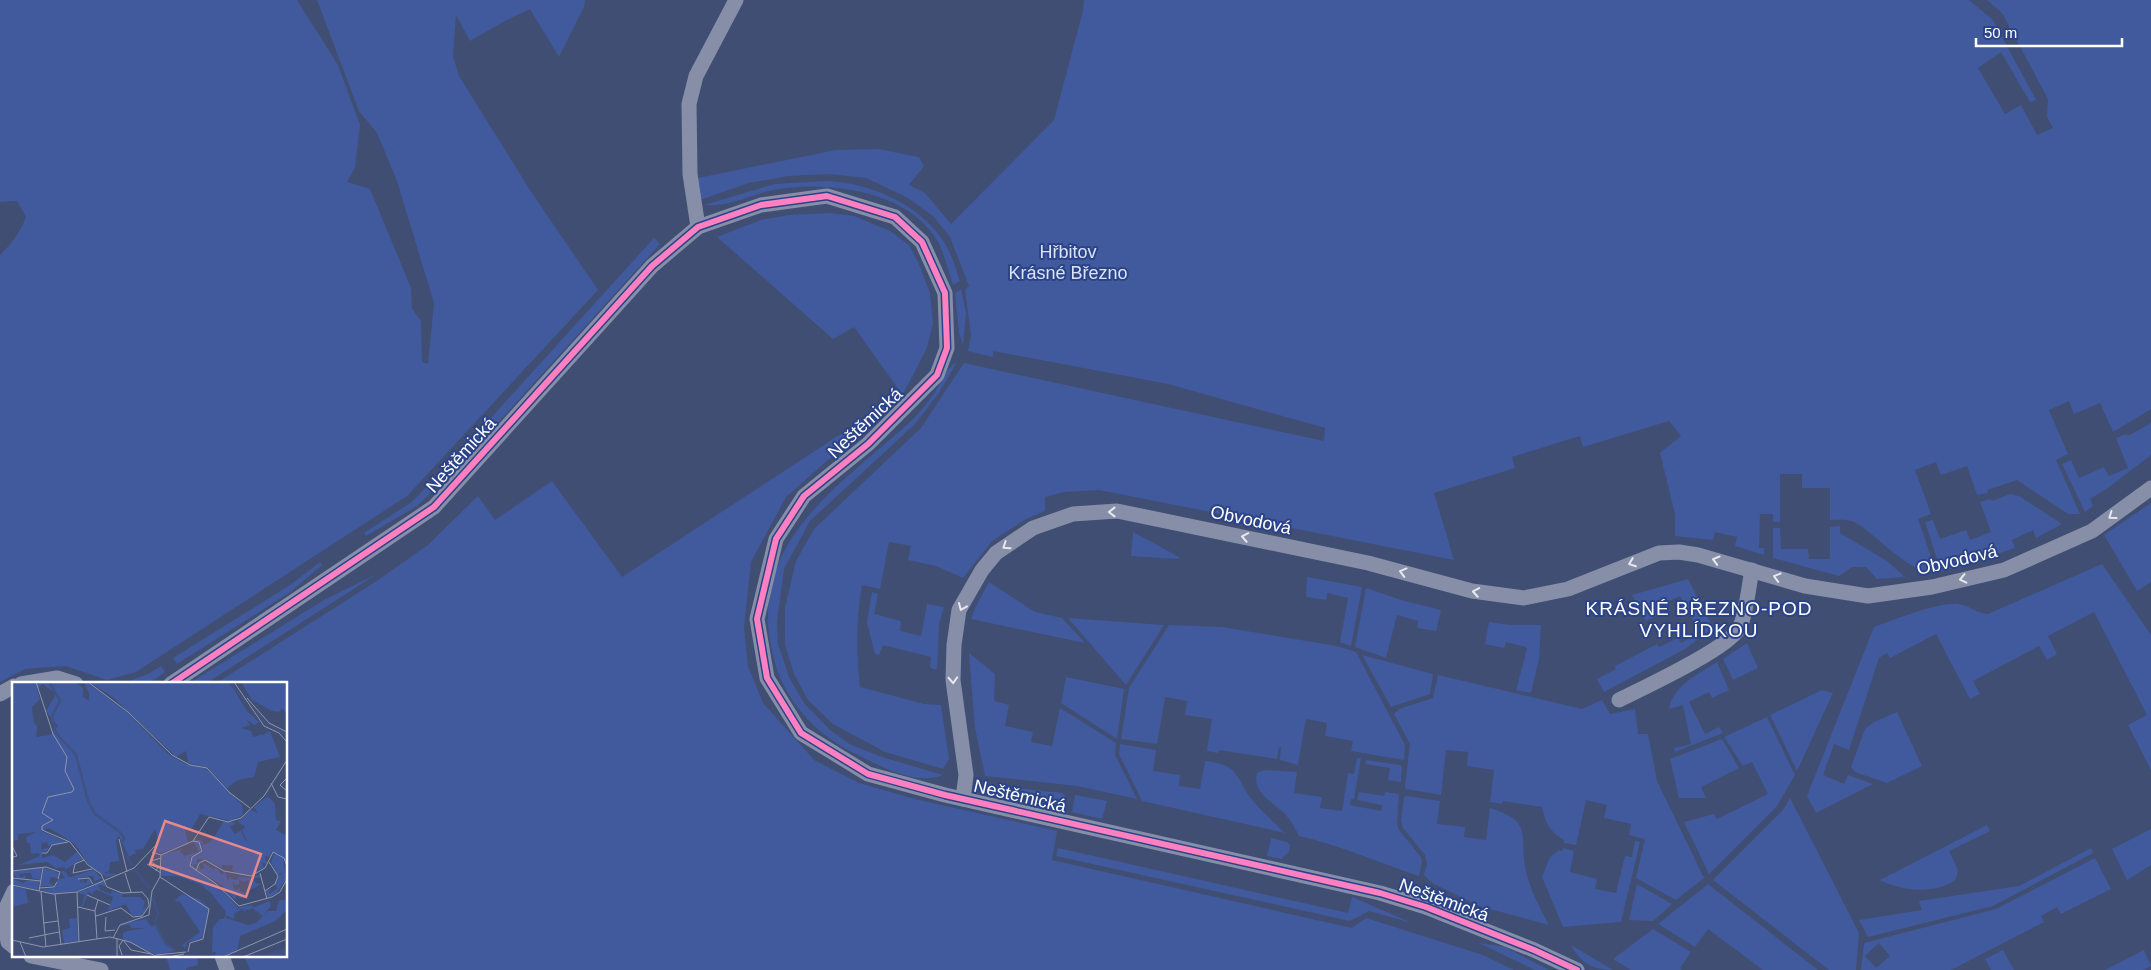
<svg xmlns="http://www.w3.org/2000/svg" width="2151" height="970" font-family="Arial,sans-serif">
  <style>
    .green { fill: #405a9d; fill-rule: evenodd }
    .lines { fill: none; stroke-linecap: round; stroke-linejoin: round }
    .street { stroke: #878fa8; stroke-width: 15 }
    .cycleway-casing { stroke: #2b4388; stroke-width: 9 }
    .cycleway { stroke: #ff80c0; stroke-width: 6 }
    .oneway { stroke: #e7e9ee }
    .labels { text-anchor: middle; stroke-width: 4; stroke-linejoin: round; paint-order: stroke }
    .park-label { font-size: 18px; fill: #dbe3f6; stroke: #2b4388 }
    .street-label { font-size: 18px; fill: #fff; stroke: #2b4388 }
    .neighbourhood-label { font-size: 19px; letter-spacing: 1px; fill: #fff; stroke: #2b4388 }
    .inset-river { fill: none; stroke: #405282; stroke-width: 2.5 }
    .inset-road { fill: none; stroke: #8c95ab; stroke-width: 1 }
    .view { fill: #e88989; fill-opacity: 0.15; stroke: #e88989; stroke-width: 2.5 }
    .inset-edge { fill: none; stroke: #fff; stroke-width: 2.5 }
  </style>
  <rect width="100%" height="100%" fill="#404e73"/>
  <g class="green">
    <path d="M0 0H297L338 65 360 125 355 168 347 182 370 189 411 288 412 309 421 321 422 362 428 364 434 303 417 247 397 181 377 133 359 111 317 0H585L584 7 559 57 530 9 505 21 470 41 456 15 453 56 459 76 530 190 598 290 407 496 136 672 107 680 66 666 25 669 0 682V255C12 243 20 233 26 217L17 201 0 202Z"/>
    <path d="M1084 0H1969L1993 20 2036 100 2030 102 2001 52 1978 68 2005 114 2021 105 2037 135 2053 128 2047 117 2048 99 2002 13 1987 0H2151V409L2113 432 2100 403 2074 414 2069 401 2049 410 2068 454 2056 460 2080 514H2068L2017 480 1987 490 1988 493 1977 495 1967 466 1941 475 1936 462 1915 470 1931 514 1918 519 1936 571C1911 577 1876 533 1854 522 1848 519 1837 520 1830 520V488H1802V474H1780V522H1773V514H1760L1759 548H1764V555L1735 546 1737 537 1715 532 1713 540 1675 536V514L1660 453 1681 436 1669 421 1583 447 1580 436 1512 457 1515 468 1434 493 1454 560 1099 490 1064 492 1045 497V511L1026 519 992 541 963 578 936 566 908 560 911 546 889 542 880 589 862 585C856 620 856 652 860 687L924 704 941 705 949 759 943 769 885 752 833 724 808 700 794 674 785 645V607L796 561 814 529 921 428 964 363 1324 441 1325 428 1168 384 993 351V357L968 351 971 336 965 289 969 286 950 237 933 216 908 198 866 178 830 174 788 176 749 183 700 200 698 178 836 150 878 149 919 157 924 166 909 185 925 193 951 224 1054 120 1083 11Z"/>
    <path d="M826 181C868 182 917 203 942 239 951 251 955 267 960 281L953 285C948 271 945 255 938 242 909 190 826 180 773 190 750 195 727 208 704 205L775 184Z"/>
    <path d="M830 213 854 216 890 231 909 245 919 264 930 293 933 323 927 348 903 394 786 497 751 562 744 628 748 666 763 703 814 760 859 783 915 799 1057 831 1052 860 1352 928 1366 918 1483 955 1514 970H250L244 956H286V684H215L375 582 428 545 478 496 495 520 552 481 622 577 902 394 854 327 833 339 717 237 761 220 789 215Z"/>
    <path d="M654 238 660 244 456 469 450 463Z"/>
    <path d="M961 289 966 313 963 345 959 333 955 293Z"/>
    <path d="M957 362 939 393 915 424 810 521 784 569 777 622 778 644 789 677 804 703 830 730 851 745 882 757 943 775C916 786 882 767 858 755 821 738 788 706 776 666 740 548 833 491 909 423 918 415 928 402 935 392 942 380 945 369 957 362Z"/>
    <path d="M2151 423V455L2109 487 2090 499 2093 506 2085 512 2062 464 2071 460 2079 478 2104 467 2109 476 2128 468 2116 438 2126 434 2128 436Z"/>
    <path d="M442 471 449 475 417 506 366 536 364 533 412 502Z"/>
    <path d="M2010 494 2019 496 2062 524 2036 538 2033 530 2012 540 2015 548 1962 566 1941 571 1925 522 1933 520 1940 539 1966 530 1970 540 1991 532 1980 502 1990 499 1992 501Z"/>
    <path d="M2151 503V582L2137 591 2104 535Z"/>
    <path d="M1840 526V533L1887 561 1905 577 1877 579 1866 567H1852L1839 576 1773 558V528H1780L1781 549H1808L1809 559H1830V527Z"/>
    <path d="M1133 532 1179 557 1178 559 1131 556Z"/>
    <path d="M320 562 322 565 289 593 177 664 173 658 290 585Z"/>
    <path d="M2102 564 2151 635V770L2128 725 2147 715 2094 612 2048 636 2057 654 2047 660 2039 646 1973 681 1980 694 1970 699 1936 634 1890 658 1887 653 1879 658 1849 750 1834 744 1823 775 1844 784 1848 775 1873 784 1816 813 1807 796 1874 627C1894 620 1938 602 1958 604 1969 605 1977 614 1988 614Z"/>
    <path d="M377 574 205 684H188L324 600Z"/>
    <path d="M1307 577 1362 587 1351 646 1340 642 1348 598 1327 593 1326 600 1306 597Z"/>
    <path d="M1688 579 1713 628 1701 636 1680 596 1661 605 1664 612 1646 621 1632 595Z"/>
    <path d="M989 582 1035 612 1062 618 1085 643 971 619 976 606Z"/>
    <path d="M1366 588 1401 600 1441 610 1436 631 1417 628 1418 621 1397 615 1386 658 1355 647Z"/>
    <path d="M872 592 878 594 874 614 901 621 900 631 921 636 927 604 944 607 939 624 937 669H933L930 667 931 657 883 645 879 655 875 654 867 623Z"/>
    <path d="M1068 618 1164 625 1126 685Z"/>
    <path d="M1489 622 1510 625H1541L1539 659 1531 693 1516 690 1527 649 1526 647 1506 642 1504 648 1485 644Z"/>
    <path d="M1169 625 1222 627 1337 646 1356 652 1405 745 1404 760 1351 751 1353 741 1325 736 1327 723 1306 719 1298 765 1280 760 1281 747H1279L1277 759 1219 750 1218 753 1207 751 1212 719 1185 715 1187 701 1165 697 1157 744 1121 739 1129 688Z"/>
    <path d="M1695 635 1697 640 1685 649 1604 692 1597 679 1616 669 1615 666 1657 644 1659 647 1678 638 1681 643Z"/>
    <path d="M1747 643 1758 668 1733 680 1723 659Z"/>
    <path d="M969 653 995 674 994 701 1009 705 1005 726 1033 732 1031 742 1052 746 1060 708 1116 743 1115 755 1137 799 1077 786 985 776 975 728Z"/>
    <path d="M1362 655 1433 674 1430 694 1391 707Z"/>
    <path d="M1717 662 1729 690 1712 698 1709 692 1689 702 1705 734 1719 727 1723 733 1675 752 1674 748 1691 744 1683 705 1669 709C1673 685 1699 674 1717 662Z"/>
    <path d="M161 666 165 672 148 684H120L148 674Z"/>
    <path d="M1438 675 1582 709 1602 700 1610 714 1635 709 1638 734H1648L1657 781 1704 878 1676 900 1636 878 1645 839 1629 835 1631 824 1604 818 1607 805 1586 800 1576 845 1564 843V840C1550 832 1545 823 1542 807L1503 801 1502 804 1490 802 1494 770 1467 766 1468 752 1446 750 1441 795 1406 789 1405 786 1410 744 1394 714 1399 709 1433 698Z"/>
    <path d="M1066 677 1124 689 1117 739 1061 703Z"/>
    <path d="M1822 690 1833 693 1797 771 1770 715Z"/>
    <path d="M1897 712 1922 766 1887 783 1855 772 1851 767 1865 729 1874 722Z"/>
    <path d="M1767 717 1795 775 1777 806 1709 874 1684 822 1714 814 1717 819 1768 794 1752 762 1743 766 1724 737Z"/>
    <path d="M1722 739 1739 768 1701 787 1706 798H1679L1670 759Z"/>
    <path d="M1120 744 1156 750 1153 771 1180 775 1179 786 1200 789 1205 761C1242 765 1234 778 1254 802 1263 813 1274 822 1285 833L1142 801 1119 754Z"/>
    <path d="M1357 758H1361L1354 799H1351L1350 805 1381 811 1382 805 1357 800 1359 792 1384 796 1385 792 1399 794 1397 824 1399 830 1421 857 1422 861 1419 876C1379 863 1340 845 1299 836 1296 830 1293 824 1289 819 1278 804 1251 795 1257 773L1264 770 1297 772 1294 793 1322 797 1320 808 1342 811 1348 773 1354 774Z"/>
    <path d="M1366 760 1400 765 1402 767 1401 782 1388 780 1390 768 1365 764Z"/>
    <path d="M985 785 1062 793 1065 796 1064 810 994 795Z"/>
    <path d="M1075 795 1107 801 1102 819 1072 812Z"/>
    <path d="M1407 796 1440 801 1437 824 1465 827 1464 837 1486 840 1490 808C1534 822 1519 834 1526 871 1530 890 1540 908 1549 925L1479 906 1432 883 1424 875 1427 863 1425 855 1403 828 1401 820 1404 797Z"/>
    <path d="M1790 798 1859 933 1856 970H1829L1713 880 1783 810Z"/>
    <path d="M1987 825 1990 831 1949 851 1958 870 1956 879C1938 895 1899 891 1880 880Z"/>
    <path d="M2151 829V865L2127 880 2112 849Z"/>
    <path d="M1271 838 1287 842 1290 845 1289 852 1281 859 1267 856Z"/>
    <path d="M1635 841 1640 842 1621 922 1563 927 1542 877 1550 857 1559 850 1562 851 1563 848 1574 851 1570 872 1597 879 1595 889 1616 893 1625 856 1632 857Z"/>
    <path d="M1058 848 1348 913 1352 897 1412 923 1369 911 1350 921 1056 856Z"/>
    <path d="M2091 848 2093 853 1993 906 1868 937 1859 920 1922 910 1919 901 2019 886Z"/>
    <path d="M2095 858 2111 889 2061 914 2057 907 2041 916 2044 922 1951 970H1861L1864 943 1996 909ZM1879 943 1890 956 1876 968 1865 956Z"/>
    <path d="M1637 884 1672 904 1653 921 1629 920Z"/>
    <path d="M1708 884 1818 970H1763L1708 929 1695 947 1658 924Z"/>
    <path d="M1653 929 1691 952 1680 968 1682 970H1631L1613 959Z"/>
    <path d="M1479 943 1505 947 1549 970H1535Z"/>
    <path d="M1571 945 1613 970C1593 970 1580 963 1571 945Z"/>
    <path d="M2003 950 2014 970H1991L1985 959Z"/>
    <path d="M2144 950 2151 966 2143 970H2105Z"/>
    <path d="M166 956H197L198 965 186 968V970H170Z"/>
  </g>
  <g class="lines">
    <g class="street">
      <path d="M698 227 690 174 689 104 696 76 736 0"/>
      <path d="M21 684 57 678 76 684"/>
      <path d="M171 684 434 507 652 266 698 227 761 205 827 196 895 217 922 242 945 293 947 348 937 375 868 444 804 496 776 539 757 619 767 678 801 733 868 774 945 795 1380 893 1426 907 1534 950 1577 970"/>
      <path d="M0 694 14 686"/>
      <path d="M1619 700C1643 688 1730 648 1740 627 1746 614 1749 585 1752 570"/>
      <path d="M963 799 966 775 953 680 954 645 959 610 982 570 996 553 1033 528 1073 514 1117 511 1368 563 1472 591 1524 598 1568 589 1659 553 1679 552 1698 555 1805 586 1868 596 1932 587 2004 570 2092 531 2151 488"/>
      <path d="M14 891 3 914 8 942 14 947"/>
      <path d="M31 956 101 970"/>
      <path d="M222 956 227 970"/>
    </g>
    <g class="cycleway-casing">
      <path id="cycleway" d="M171 684 434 507 652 266 698 227 761 205 827 196 895 217 922 242 945 293 947 348 937 375 868 444 804 496 776 539 757 619 767 678 801 733 868 774 945 795 1380 893 1426 907 1534 950 1577 970"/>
    </g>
    <use href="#cycleway" class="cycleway"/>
  </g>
  <defs><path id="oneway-chevron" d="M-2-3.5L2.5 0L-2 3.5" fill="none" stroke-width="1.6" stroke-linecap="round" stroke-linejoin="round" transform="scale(1.25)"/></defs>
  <g class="oneway">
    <use href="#oneway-chevron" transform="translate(1112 512) rotate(-180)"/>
    <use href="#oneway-chevron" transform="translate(2112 516) rotate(144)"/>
    <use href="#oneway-chevron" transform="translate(1245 537) rotate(-169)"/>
    <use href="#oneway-chevron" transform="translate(1006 546) rotate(146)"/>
    <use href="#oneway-chevron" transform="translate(1716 560) rotate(-164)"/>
    <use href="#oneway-chevron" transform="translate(1632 563) rotate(159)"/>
    <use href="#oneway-chevron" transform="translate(1403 572) rotate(-165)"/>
    <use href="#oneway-chevron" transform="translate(1777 577) rotate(-164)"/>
    <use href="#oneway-chevron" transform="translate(1963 579) rotate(167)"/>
    <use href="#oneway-chevron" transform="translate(1476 592) rotate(-170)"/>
    <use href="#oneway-chevron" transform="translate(962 607) rotate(113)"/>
    <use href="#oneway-chevron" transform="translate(953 680) rotate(87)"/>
  </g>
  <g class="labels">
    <g class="park-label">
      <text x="1068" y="258">Hřbitov<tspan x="1068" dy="21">Krásné Březno</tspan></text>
    </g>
    <g class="street-label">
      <text transform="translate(865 423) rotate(-43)" y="6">Neštěmická</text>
      <text transform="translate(461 455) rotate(-48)" y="6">Neštěmická</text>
      <text transform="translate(1251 520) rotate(12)" y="6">Obvodová</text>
      <text transform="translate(1957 560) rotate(-13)" y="6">Obvodová</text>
      <text transform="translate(1020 796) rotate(13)" y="6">Neštěmická</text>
      <text transform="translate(1444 900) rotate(20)" y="6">Neštěmická</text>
    </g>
    <g class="neighbourhood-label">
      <text x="1699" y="615">KRÁSNÉ BŘEZNO-POD<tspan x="1699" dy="22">VYHLÍDKOU</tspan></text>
    </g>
  </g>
  <g transform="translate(12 682)">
    <rect width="275" height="275" fill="#404e73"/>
    <path d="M0 0H64L71 6V15L77 19V11L72 1 75 0 115 30 156 72 174 82 195 87 230 123 231 133 219 139 188 132 179 148H173L176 161 149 171 141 169 146 158 143 147 131 167 123 168 124 171 117 175 107 154 104 159 107 179 98 180 97 189 92 191 106 192 94 195 77 183 63 162 37 146 29 149 55 160 36 164 35 159 32 162 30 159 29 167 37 166 34 170 30 168V176L41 173 53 180 65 170 70 177 53 188V185L44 186 35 180 6 183 28 174 27 171 19 172 18 161H15L14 155 24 150 6 152V158L0 159ZM31 2 44 12 34 29 46 44 38 53 24 55 25 44 22 41 20 25 28 17 25 7ZM77 0H217L235 29 247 40 242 43 234 37 238 43 229 46 239 49 241 55 251 52 253 56 252 52 258 49 268 75 246 80 242 95 226 98 215 106 196 86 176 81 174 69 164 75 102 16ZM229 0H275V32L270 26 267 30 260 29 240 18ZM256 114 263 122 264 138 269 139 264 148 275 154V182L268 172 247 167 259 170 258 175 253 174 255 182 250 181 252 186 248 189 245 185 246 190 239 193H227L220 188 221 183H210V186L193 177H185V183L181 182 184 187 180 185 179 176 191 169 190 162 182 157 190 159 192 163 199 160 212 139 224 141 218 145 223 152 229 148 232 156 236 161 230 148 233 145 226 140 238 128 246 131 242 125ZM182 160 188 161 190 166 188 170 178 175V185L200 199 226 225 221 237 214 233V236L236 243 244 241 256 229H264L267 218H275V228L263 239 228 254 225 270 203 275 204 270H200L201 245 208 237H212L214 230 199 211 188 202 166 194H149L150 173 167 168 172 174 187 170ZM262 171 271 176 274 197 265 211 256 216 254 209 258 207 257 212 266 206 263 203 267 194 272 190 266 193 259 181ZM189 180 203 188V184L210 193 213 190 216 200 217 196 220 194 218 197 225 198 227 195 239 196 248 192 249 195 241 196 244 201 250 202 240 207H236L237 198 231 200 227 197V202L222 203 223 199 221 201 222 208 229 206 227 209 234 211 229 214 235 215 228 216 225 213 223 218 214 208 226 223 209 205H213L186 189 187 183 189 188 193 186ZM30 186 28 198 20 196 19 191 7 192 9 196 13 193 14 197 5 196 1 191 0 195V190L2 189ZM32 186 47 191 46 196 39 195 37 201 43 204H28ZM81 188 90 196 82 200V195L79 194 66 196 70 202V197L73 202 76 197 80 201 68 208 43 212 28 208 42 206 46 197 53 196 48 189H53L56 193 54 194 59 195ZM0 197 12 201 14 199H27L26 208 0 202ZM90 198 94 204 86 203 88 208 99 212 100 209 111 212 109 215H128L133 220 131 227 136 222 130 233 120 234 114 222 96 229 101 215 85 208 81 210 82 213 76 210 71 224 67 225 70 223 73 213 66 211 74 207 76 210 75 206ZM0 204 27 210 14 207 16 221 0 225ZM170 212 187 217 197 226 190 257 175 260 173 266 170 263 188 250 168 220 162 219ZM257 219 259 224 251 234 240 226 237 228 233 227 235 231 230 227 221 233 228 225 241 223 240 226ZM65 236 66 259 52 261 50 248 58 246 57 237ZM134 237 139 244 143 243 153 262 163 269 144 273 111 257V251L115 249 134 246H119L117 242 106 245 113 241Z" fill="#405a9d" fill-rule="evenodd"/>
    <path d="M275 265V275H245L258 271Z" fill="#405282"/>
    <path class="inset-river" d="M37 0 48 18 40 35 44 51 64 73 76 119 83 132 108 150 112 157 109 161M217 0 234 20M244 29 251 39 275 53M111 169 121 184M123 188 137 206M141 216 146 232 143 240M143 241 153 261 163 268M260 275 275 270"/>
    <path class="inset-road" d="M24 0 41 52 55 75 53 89 62 107 60 110 36 115 30 131 41 138 30 144V148L58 160 76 183 89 192 95 205 110 211 130 210 136 217 137 224 130 234 121 235 109 226 84 234M76 0 116 30 160 73 178 83 195 86 218 111 238 126M222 0 252 44 267 51 275 60M235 16 257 41 275 50M275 96 268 103 275 109M259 101 266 115 275 117M107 157 115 190M181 159 197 135 216 140 229 136 252 114 275 78M0 164 5 174 1 175M140 170 149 173 181 159 187 160 190 169 180 175 178 184 203 201 227 224 260 215 268 210 275 197M30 171H35L40 163 56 160M72 178 63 182 61 191 80 187M135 182 149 191M0 189 34 185 48 190 46 197M144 189 146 185 139 179 149 176M184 189 187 181 193 178 212 189 239 194 253 186 261 170 272 176 275 184M113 191 119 210M248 191 255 217M148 195 197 227 191 257 178 261 176 270M0 196 29 199M66 197 77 196 81 202M0 203 41 212 65 210 122 186 144 163M27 206 42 205 45 200M27 209 31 186M253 209 263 202 266 194 257 180M29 210 34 265M65 210 67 260M43 212 49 263M75 213 98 223M66 225 83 229M94 235 93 249 103 248M31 241 46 239M17 256 47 250M101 256 108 243 137 233 140 209 148 195 149 173M85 257 83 228 86 218M0 258 31 265 98 255 118 260 145 275M8 260 14 275M110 273 107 264 111 258 119 268 139 272M144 273 174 270M105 275V257M156 275 172 272M211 275 275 247M231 275 275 257"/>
    <path class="view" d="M153 139 249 172 234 215 138 182Z"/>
    <rect width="275" height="275" class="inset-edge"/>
  </g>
  <path d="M1976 38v8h146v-8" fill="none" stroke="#ffffff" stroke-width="2.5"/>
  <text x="1984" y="38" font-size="15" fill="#ffffff" stroke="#2b4388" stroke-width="4" paint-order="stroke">50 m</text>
</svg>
